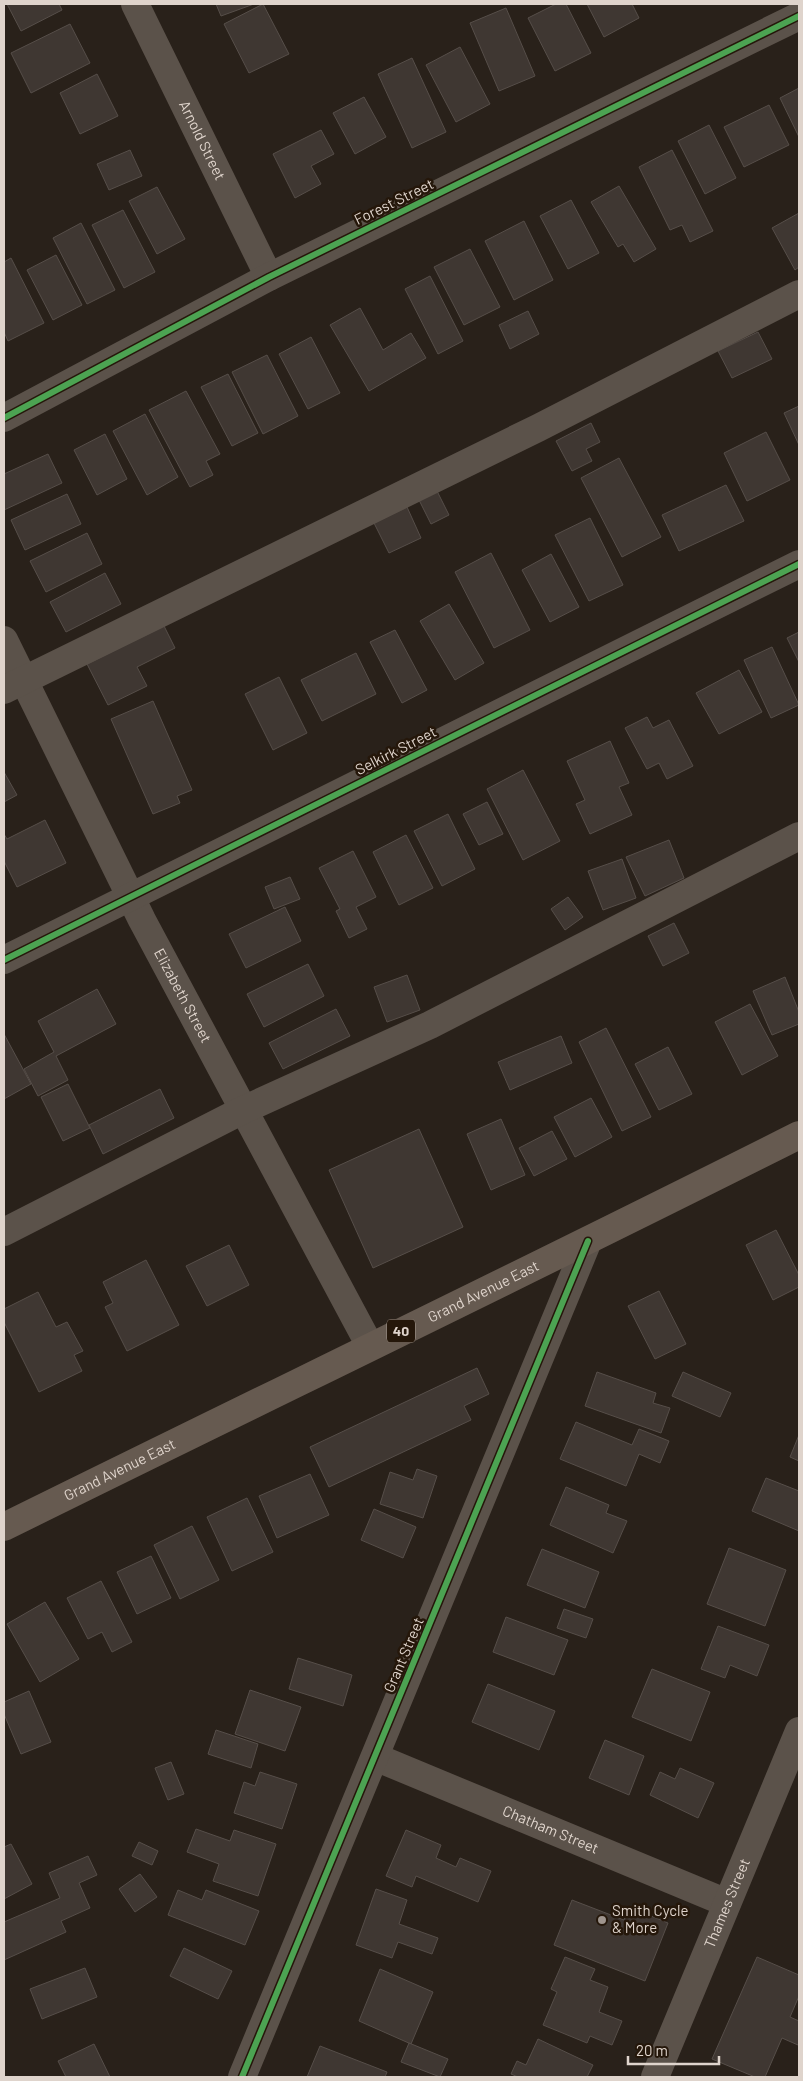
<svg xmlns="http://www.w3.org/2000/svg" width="803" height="2081" font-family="Barlow,sans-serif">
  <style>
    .building { fill: #3f3732; stroke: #564e49 }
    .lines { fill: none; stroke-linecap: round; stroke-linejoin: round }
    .minor { stroke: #5b524a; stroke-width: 28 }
    .major { stroke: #665a50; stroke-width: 28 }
    .cycleway-casing { stroke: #25170a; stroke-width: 9 }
    .cycleway { stroke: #4ca352; stroke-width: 6 }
    .poi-dot { fill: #9f958e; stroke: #25170a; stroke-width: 2 }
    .labels { text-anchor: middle; stroke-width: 5; stroke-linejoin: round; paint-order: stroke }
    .shield { fill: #25170a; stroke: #a79b92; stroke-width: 1 }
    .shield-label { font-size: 14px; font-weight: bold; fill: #dfd4cc }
    .street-label { font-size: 15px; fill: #dfd4cc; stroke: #25170a }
    .poi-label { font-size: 15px; fill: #dfd4cc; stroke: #25170a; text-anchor: start }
  </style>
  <rect width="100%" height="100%" fill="#29211a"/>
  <g class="building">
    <path d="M7 4H59L62 10 21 31Z"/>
    <path d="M216 4H254L221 16Z"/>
    <path d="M263 4 289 54 249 73 224 24Z"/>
    <path d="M556 4H566L591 53 555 71 528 18Z"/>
    <path d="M587 4H632L639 18 604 37Z"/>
    <path d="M506 8 535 76 499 91 470 23Z"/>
    <path d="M70 24 90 63 31 93 11 53Z"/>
    <path d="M460 47 490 104 456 122 426 65Z"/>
    <path d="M412 58 446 132 412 148 378 74Z"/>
    <path d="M97 74 118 116 80 134 60 93Z"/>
    <path d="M799 88V137L780 98Z"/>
    <path d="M364 97 386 137 355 154 333 113Z"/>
    <path d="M769 105 789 145 744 167 724 127Z"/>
    <path d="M709 125 736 178 705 194 678 141Z"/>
    <path d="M321 130 334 154 311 166 321 184 295 198 273 154Z"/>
    <path d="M130 150 142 176 109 190 97 164Z"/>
    <path d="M672 150 713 231 690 242 682 225 670 230 639 167Z"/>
    <path d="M619 186 656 249 634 262 623 244 618 247 591 202Z"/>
    <path d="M157 187 185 239 157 254 129 201Z"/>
    <path d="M571 200 599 253 568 269 540 216Z"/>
    <path d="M123 210 155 272 124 288 92 225Z"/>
    <path d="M799 213V267L795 270 772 228Z"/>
    <path d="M524 221 553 280 514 300 485 241Z"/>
    <path d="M81 223 115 290 87 304 53 238Z"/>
    <path d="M470 249 500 307 464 325 434 267Z"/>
    <path d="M56 255 82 305 53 320 27 270Z"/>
    <path d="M11 258 44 323 8 341 4 332V262Z"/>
    <path d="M430 276 463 341 438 354 405 289Z"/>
    <path d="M360 308 383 350 411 333 426 358 369 391 330 325Z"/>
    <path d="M528 311 539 334 510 349 499 325Z"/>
    <path d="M758 332 772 359 732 378 718 351Z"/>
    <path d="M311 337 340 393 308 409 279 354Z"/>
    <path d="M267 355 298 416 263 434 232 372Z"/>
    <path d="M228 374 258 433 232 446 201 387Z"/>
    <path d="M186 391 220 454 206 461 213 475 190 487 149 410Z"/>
    <path d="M799 406V445L784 413Z"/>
    <path d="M145 414 178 477 147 495 113 431Z"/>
    <path d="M591 423 600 442 586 449 592 461 572 471 556 441Z"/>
    <path d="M766 432 790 480 747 501 724 453Z"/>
    <path d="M105 434 127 479 97 495 74 450Z"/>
    <path d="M48 454 62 483 4 510V474Z"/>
    <path d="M619 458 661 537 622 557 581 478Z"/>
    <path d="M726 485 744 521 679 551 662 515Z"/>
    <path d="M435 487 449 515 431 524 417 496Z"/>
    <path d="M67 494 81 524 25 550 11 520Z"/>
    <path d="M407 507 421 538 389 553 374 523Z"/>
    <path d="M590 518 623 585 589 601 555 535Z"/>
    <path d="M87 533 102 564 46 592 30 561Z"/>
    <path d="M491 553 530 630 494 648 455 572Z"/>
    <path d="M551 554 579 607 550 622 522 570Z"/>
    <path d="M105 573 121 604 66 632 50 602Z"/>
    <path d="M449 604 484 663 455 680 420 621Z"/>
    <path d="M164 626 175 648 137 667 147 686 108 705 87 664Z"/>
    <path d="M395 630 427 690 402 703 370 642Z"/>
    <path d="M799 632V662L787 638Z"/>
    <path d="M772 647 799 705 771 718 744 660Z"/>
    <path d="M356 653 376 694 322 721 301 680Z"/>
    <path d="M739 670 762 712 719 734 696 693Z"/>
    <path d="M279 677 307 733 273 750 245 694Z"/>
    <path d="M153 701 192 790 177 796 180 803 153 814 111 719Z"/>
    <path d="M647 717 653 728 669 720 693 766 667 779 659 763 647 769 625 728Z"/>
    <path d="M610 741 629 783 619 787 632 815 590 834 576 804 585 800 567 761Z"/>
    <path d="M523 770 560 841 523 860 487 789Z"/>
    <path d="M4 772 17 795 4 802Z"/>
    <path d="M487 802 503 834 479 845 463 814Z"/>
    <path d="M448 814 475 869 442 886 414 831Z"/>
    <path d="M45 820 66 863 17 887 4 861V834L7 839Z"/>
    <path d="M406 835 433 888 399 905 373 852Z"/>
    <path d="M669 840 684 878 645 896 626 857Z"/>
    <path d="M353 851 376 897 356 907 367 929 349 938 336 911 340 909 319 868Z"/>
    <path d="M622 859 636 898 603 910 588 871Z"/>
    <path d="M290 877 300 899 274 909 265 887Z"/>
    <path d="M568 897 583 917 565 930 551 909Z"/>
    <path d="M285 907 301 941 246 968 229 934Z"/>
    <path d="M674 923 689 953 663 966 648 936Z"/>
    <path d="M308 964 324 996 264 1027 247 994Z"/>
    <path d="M407 975 420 1010 387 1022 374 987Z"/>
    <path d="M785 977 799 1012V1024L772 1035 753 991Z"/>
    <path d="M97 989 116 1024 56 1056 68 1080 38 1096 24 1069 54 1052 38 1021Z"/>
    <path d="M750 1004 778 1056 742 1075 715 1022Z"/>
    <path d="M336 1009 350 1036 283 1069 269 1043Z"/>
    <path d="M606 1028 651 1117 622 1131 579 1042Z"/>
    <path d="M4 1034 31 1084 4 1099Z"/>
    <path d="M561 1036 572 1063 510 1090 498 1062Z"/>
    <path d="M668 1047 692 1094 659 1110 635 1064Z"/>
    <path d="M68 1084 90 1128 63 1141 41 1097Z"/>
    <path d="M160 1089 174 1118 103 1154 89 1125Z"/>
    <path d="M591 1098 612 1137 575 1157 554 1117Z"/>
    <path d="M501 1119 525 1175 491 1190 467 1134Z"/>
    <path d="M419 1129 463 1227 373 1268 329 1170Z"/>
    <path d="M552 1131 567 1159 534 1176 519 1148Z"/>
    <path d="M776 1230 799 1275V1287L773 1300 746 1245Z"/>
    <path d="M229 1245 249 1285 207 1306 186 1266Z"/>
    <path d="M146 1260 179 1325 127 1351 105 1307 113 1303 103 1282Z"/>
    <path d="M659 1291 686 1344 655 1359 628 1306Z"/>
    <path d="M38 1292 56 1327 67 1322 83 1351 74 1355 82 1371 39 1392 4 1322V1309Z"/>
    <path d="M477 1368 489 1394 464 1406 471 1420 329 1487 310 1447Z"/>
    <path d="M597 1372 656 1393 653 1403 670 1408 661 1433 585 1406Z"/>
    <path d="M683 1372 731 1393 720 1417 672 1396Z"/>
    <path d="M576 1422 632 1445 639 1429 669 1441 660 1463 639 1454 626 1486 560 1459Z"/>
    <path d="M799 1435V1461L790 1457Z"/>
    <path d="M417 1469 437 1476 423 1518 380 1504 390 1472 413 1480Z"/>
    <path d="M310 1474 329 1515 277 1538 259 1496Z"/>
    <path d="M766 1478 799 1491V1531L752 1511Z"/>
    <path d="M566 1487 609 1505 606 1513 627 1521 613 1553 550 1525Z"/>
    <path d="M247 1498 273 1552 232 1571 207 1517Z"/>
    <path d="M374 1509 416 1527 403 1558 361 1540Z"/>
    <path d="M192 1526 219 1580 180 1599 154 1545Z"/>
    <path d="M729 1548 786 1570 765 1626 707 1604Z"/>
    <path d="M542 1549 599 1572 585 1608 527 1585Z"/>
    <path d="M151 1556 171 1598 137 1614 117 1572Z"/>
    <path d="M101 1581 132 1642 112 1652 102 1632 88 1639 67 1598Z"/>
    <path d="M45 1602 79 1659 40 1682 7 1624Z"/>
    <path d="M564 1609 593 1619 586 1638 557 1628Z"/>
    <path d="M506 1617 568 1640 554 1675 493 1652Z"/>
    <path d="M718 1626 769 1645 757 1676 730 1665 725 1678 701 1669Z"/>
    <path d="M298 1658 352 1675 343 1706 289 1689Z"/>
    <path d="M652 1669 710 1692 691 1741 632 1717Z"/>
    <path d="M488 1684 555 1711 539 1750 472 1722Z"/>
    <path d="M250 1690 301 1707 285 1751 235 1734Z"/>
    <path d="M29 1691 51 1742 21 1754 4 1714V1702Z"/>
    <path d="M216 1730 258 1744 251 1768 208 1754Z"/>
    <path d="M605 1740 644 1756 629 1795 589 1778Z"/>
    <path d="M171 1762 184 1794 168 1800 155 1768Z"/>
    <path d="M680 1768 714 1783 698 1818 650 1795 660 1772 675 1779Z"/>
    <path d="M260 1772 297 1784 282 1829 234 1813 244 1782 255 1786Z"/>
    <path d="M196 1829 230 1841 234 1830 276 1844 258 1896 213 1881 219 1864 187 1852Z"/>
    <path d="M406 1830 441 1845 436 1858 456 1867 460 1858 491 1871 478 1902 416 1876 412 1887 386 1876Z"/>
    <path d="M139 1842 158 1851 152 1865 132 1856Z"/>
    <path d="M11 1844 32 1884 4 1899V1847Z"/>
    <path d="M88 1856 97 1875 79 1883 90 1908 61 1921 66 1932 4 1960V1922L60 1898 49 1873Z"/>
    <path d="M140 1874 157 1897 135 1912 119 1889Z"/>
    <path d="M376 1889 407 1900 399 1924 438 1938 432 1954 398 1942 392 1958 356 1945Z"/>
    <path d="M178 1890 202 1900 206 1890 259 1911 245 1945 168 1915Z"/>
    <path d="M572 1900 624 1920 629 1907 668 1923 645 1981 554 1945Z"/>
    <path d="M184 1948 232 1971 218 1999 170 1976Z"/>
    <path d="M565 1957 595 1969 590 1980 608 1987 599 2012 622 2021 612 2045 590 2036 587 2043 543 2025 557 1992 551 1989Z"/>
    <path d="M757 1957 799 1975V1996L790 2017 799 2021V2042L798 2045 782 2038 765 2077H755L712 2059Z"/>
    <path d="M85 1968 97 1997 42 2019 30 1989Z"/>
    <path d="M380 1969 433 1992 411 2044 359 2021Z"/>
    <path d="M538 2039 593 2065 587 2077H518L511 2074 517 2061 526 2065Z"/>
    <path d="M409 2043 448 2059 440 2077 401 2062Z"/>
    <path d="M94 2044 110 2077H66L58 2061Z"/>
    <path d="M320 2046 387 2072 385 2077H307Z"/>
  </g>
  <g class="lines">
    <g class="minor">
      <path id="s1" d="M135 4 269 277"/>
      <path d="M4 418 269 277 799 16"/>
      <path id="s2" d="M4 640 142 920 370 1346"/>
      <path d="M4 690 538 428 799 294"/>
      <path d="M4 960 799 564"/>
      <path d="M4 1232 243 1110 430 1025 799 836"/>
      <path id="s3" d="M375 1757 727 1903"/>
      <path d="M242 2077 588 1241"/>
      <path id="s4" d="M655 2077 799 1731"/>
    </g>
    <path class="major" id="s5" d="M4 1527C269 1396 535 1268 799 1135"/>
    <g class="cycleway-casing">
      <g id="cycleway">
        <path d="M4 418 269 277 799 16"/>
        <path d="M4 960 799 564"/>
        <path d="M242 2077 588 1241"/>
      </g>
    </g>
    <use href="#cycleway" class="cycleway"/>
  </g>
  <circle class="poi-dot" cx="602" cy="1920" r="5"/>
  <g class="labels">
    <rect class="shield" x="387" y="1319.5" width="28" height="23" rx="4"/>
    <g class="shield-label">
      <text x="401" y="1336">40</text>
    </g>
    <g class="street-label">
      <text dy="5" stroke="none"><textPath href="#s1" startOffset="152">Arnold Street</textPath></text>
      <text transform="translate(394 202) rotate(-26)" y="5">Forest Street</text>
      <text transform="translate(396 751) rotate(-27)" y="5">Selkirk Street</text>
      <text dy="5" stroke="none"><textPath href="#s2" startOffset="398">Elizabeth Street</textPath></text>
      <text dy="5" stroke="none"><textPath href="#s5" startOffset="534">Grand Avenue East</textPath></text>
      <text dy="5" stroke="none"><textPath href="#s5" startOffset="129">Grand Avenue East</textPath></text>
      <text transform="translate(404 1655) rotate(-67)" y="5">Grant Street</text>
      <text dy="5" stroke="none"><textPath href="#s3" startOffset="190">Chatham Street</textPath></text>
      <text dy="5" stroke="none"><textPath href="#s4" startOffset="188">Thames Street</textPath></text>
    </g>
    <g class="poi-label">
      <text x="612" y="1916">Smith Cycle<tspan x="612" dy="17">&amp; More</tspan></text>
    </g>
  </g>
  <rect width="803" height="2081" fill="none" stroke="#dfd4cc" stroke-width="10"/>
  <path d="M628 2056v8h91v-8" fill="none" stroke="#dfd4cc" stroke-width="2.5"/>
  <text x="636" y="2056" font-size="15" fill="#dfd4cc" stroke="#25170a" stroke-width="4" paint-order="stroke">20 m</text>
</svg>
